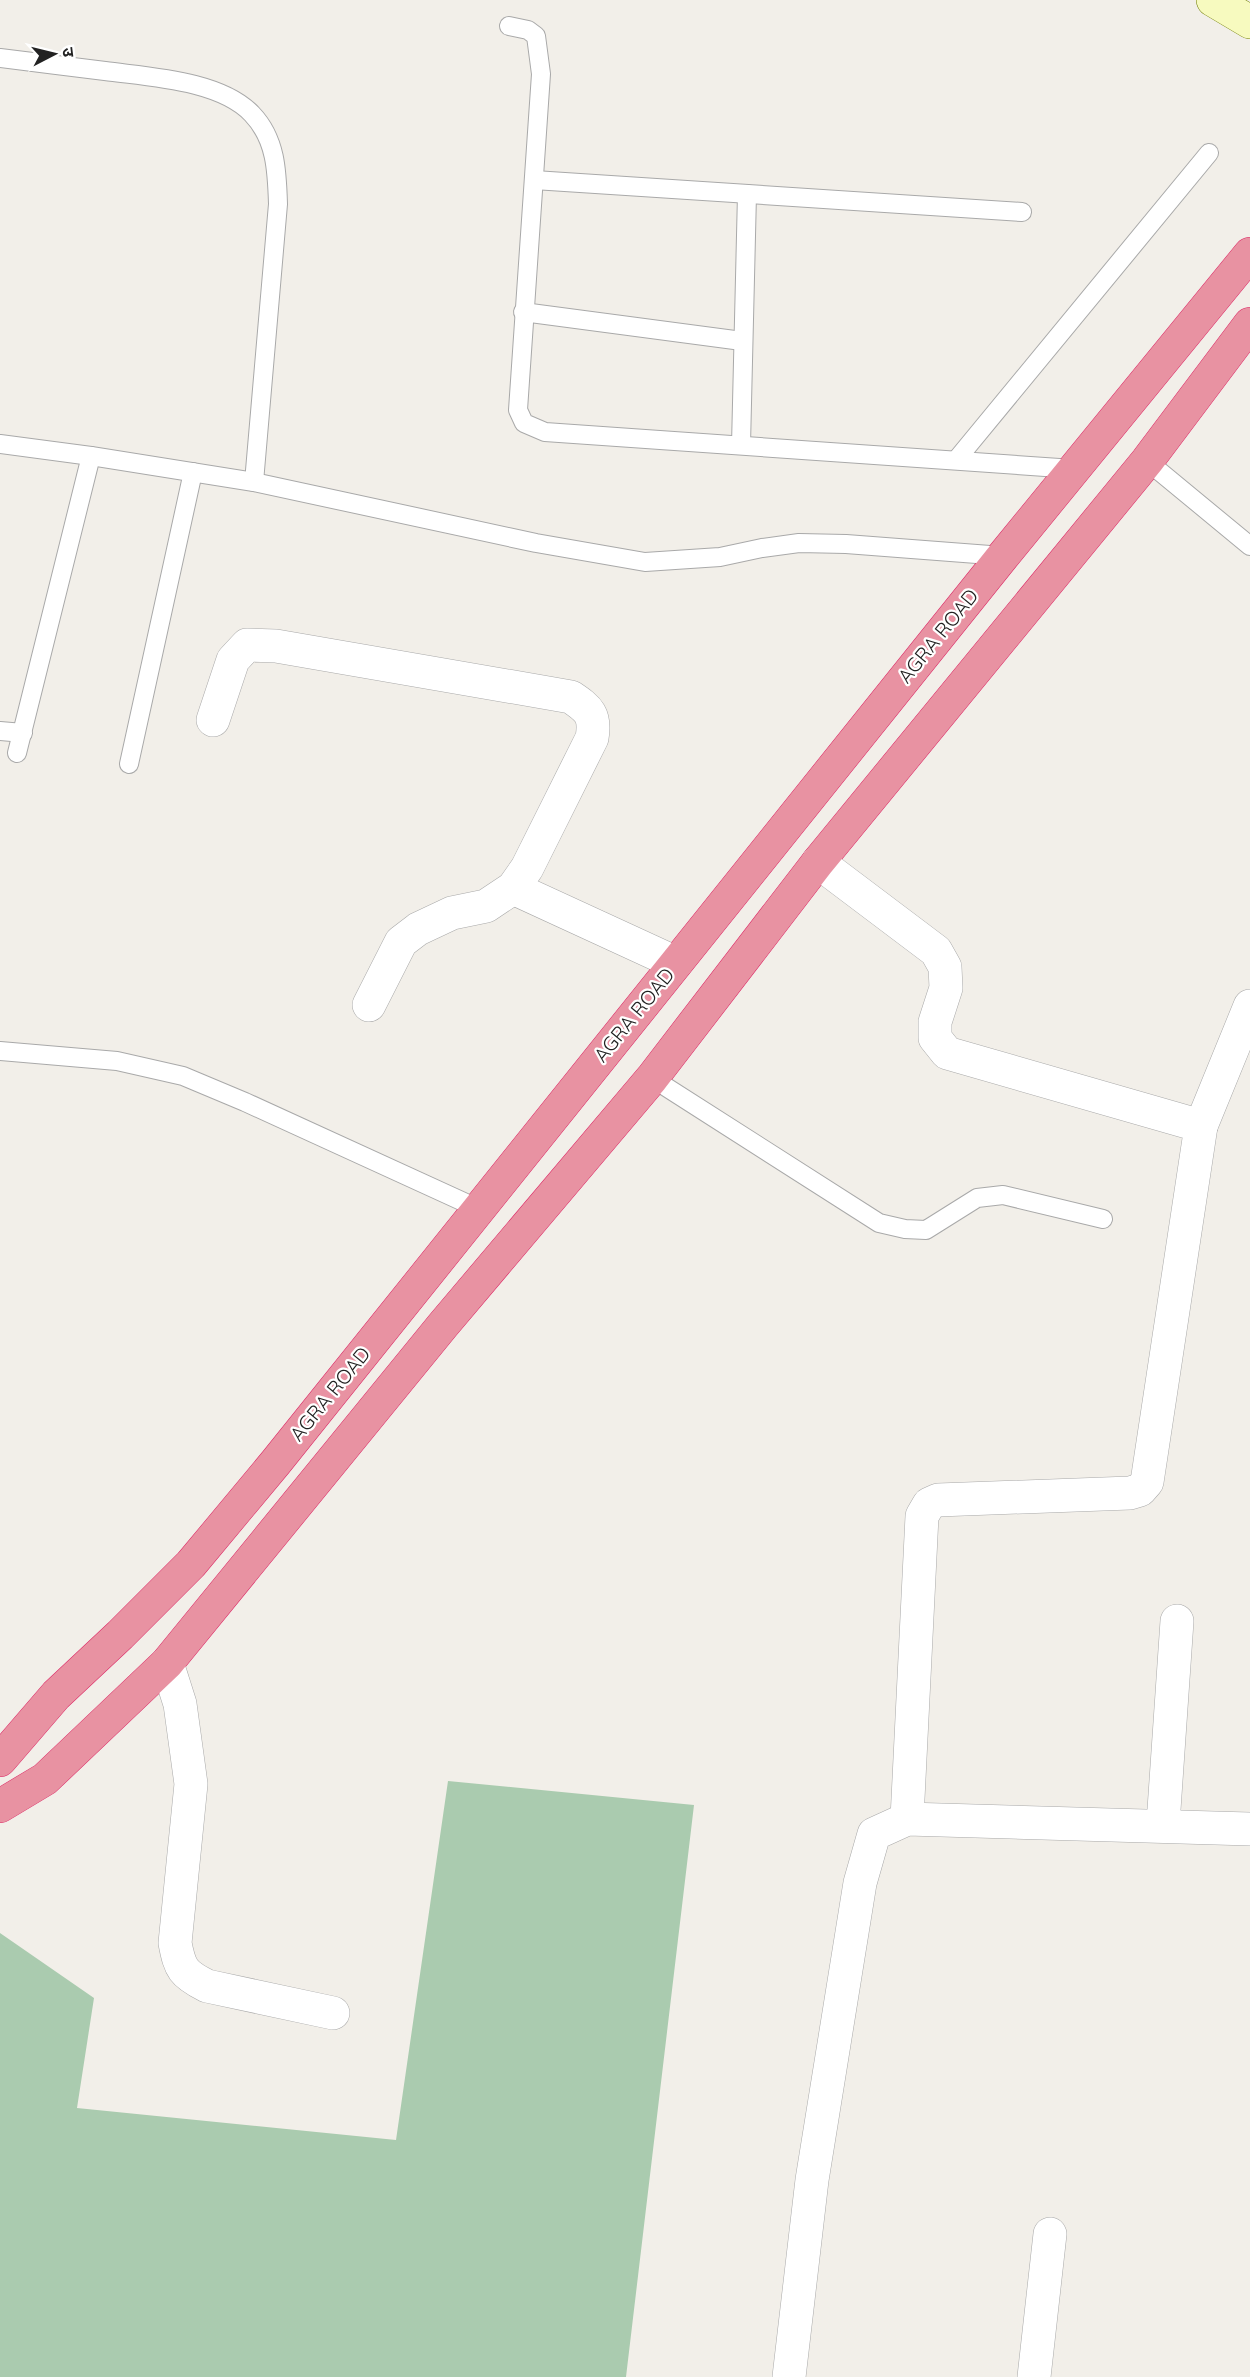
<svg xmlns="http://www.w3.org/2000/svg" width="1250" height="2377" font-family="Quicksand,'Noto Sans Devanagari',sans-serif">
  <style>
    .cemetery { fill: #aacbaf }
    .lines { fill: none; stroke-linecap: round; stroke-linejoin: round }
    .lane-casing { stroke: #a9a9a9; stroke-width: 20 }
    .street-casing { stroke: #a9a9a9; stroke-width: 34 }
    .secondary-casing { stroke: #707d05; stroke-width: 34 }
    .highway-casing { stroke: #dc2a67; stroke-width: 34 }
    .lane { stroke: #fff; stroke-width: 18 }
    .street { stroke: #fff; stroke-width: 33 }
    .secondary { stroke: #f7fabf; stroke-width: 33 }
    .highway { stroke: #e892a2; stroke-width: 33 }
    .labels { text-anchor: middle; stroke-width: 4.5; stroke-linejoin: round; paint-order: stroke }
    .street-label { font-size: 20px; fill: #222; stroke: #fff }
  </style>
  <rect width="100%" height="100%" fill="#f2efe9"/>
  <path class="cemetery" d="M448 1781 694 1805 626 2377H0V1933L94 1998 77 2108 396 2140Z"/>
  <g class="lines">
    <g class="lane-casing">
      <g id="lane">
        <path d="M509 26 528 30 536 36 541 74 518 410 524 423 545 432 1074 469"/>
        <path d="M0 58C35 62 70 67 105 71 148 77 220 80 252 114 276 139 277 171 278 204L254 482"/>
        <path d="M534 180 1022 212"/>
        <path d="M523 312 742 341"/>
        <path d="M0 444 91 456 254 482 536 543 645 562 720 557 762 548 799 543 846 544 1003 556"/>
        <path d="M741 445 747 194"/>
        <path d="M957 459 1209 153"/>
        <path d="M1147 461 1250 546"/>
        <path d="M0 731 23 733"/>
        <path d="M17 753 91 456"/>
        <path d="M129 764 193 472"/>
        <path d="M0 1051 117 1061 183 1076 245 1102 479 1209"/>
        <path d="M652 1078 879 1223 905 1229 926 1230 977 1198 1003 1195 1103 1219"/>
      </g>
    </g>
    <g class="street-casing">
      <g id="street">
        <path d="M213 720 233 660 247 645 276 646 571 697C589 709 596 715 592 738L527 868 513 888 486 906 452 913 418 929 401 942 369 1005"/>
        <path d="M818 862 936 951 945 967 946 988 935 1022V1038L947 1053 1201 1126 1147 1482 1140 1490 1130 1493 938 1500 929 1504 922 1516 907 1819"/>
        <path d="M513 888 676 963"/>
        <path d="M1201 1126 1250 1006"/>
        <path d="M167 1663 180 1704 191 1784 175 1943C180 1969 183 1974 207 1986L333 2013"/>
        <path d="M1163 1824 1177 1621"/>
        <path d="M789 2377 812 2180 860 1883 874 1834 907 1819 1250 1829"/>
        <path d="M1034 2377 1050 2234"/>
      </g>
    </g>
    <g class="secondary-casing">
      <path id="secondary" d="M1213 0 1250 22"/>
    </g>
    <g class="highway-casing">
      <g id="highway">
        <path d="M0 1760 56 1695 120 1635 191 1564 276 1462 1003 556 1250 254"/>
        <path d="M0 1806 45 1779 167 1663 443 1325 652 1078 818 862 1147 461 1250 324"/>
      </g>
    </g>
    <use href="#lane" class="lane"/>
    <use href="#street" class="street"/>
    <use href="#secondary" class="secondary"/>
    <use href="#highway" class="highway"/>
  </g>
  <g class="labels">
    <g class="street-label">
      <text transform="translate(938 636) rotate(-51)" y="7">AGRA ROAD</text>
      <text transform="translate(634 1015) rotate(-51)" y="7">AGRA ROAD</text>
      <text transform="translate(330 1394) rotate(-51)" y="7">AGRA ROAD</text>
    </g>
  </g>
  <g transform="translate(54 54) rotate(83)" stroke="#ffffff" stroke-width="4.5" paint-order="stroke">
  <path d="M0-4.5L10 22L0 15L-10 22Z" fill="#222222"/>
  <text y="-9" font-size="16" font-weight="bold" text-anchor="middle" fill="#222222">उ</text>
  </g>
</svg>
